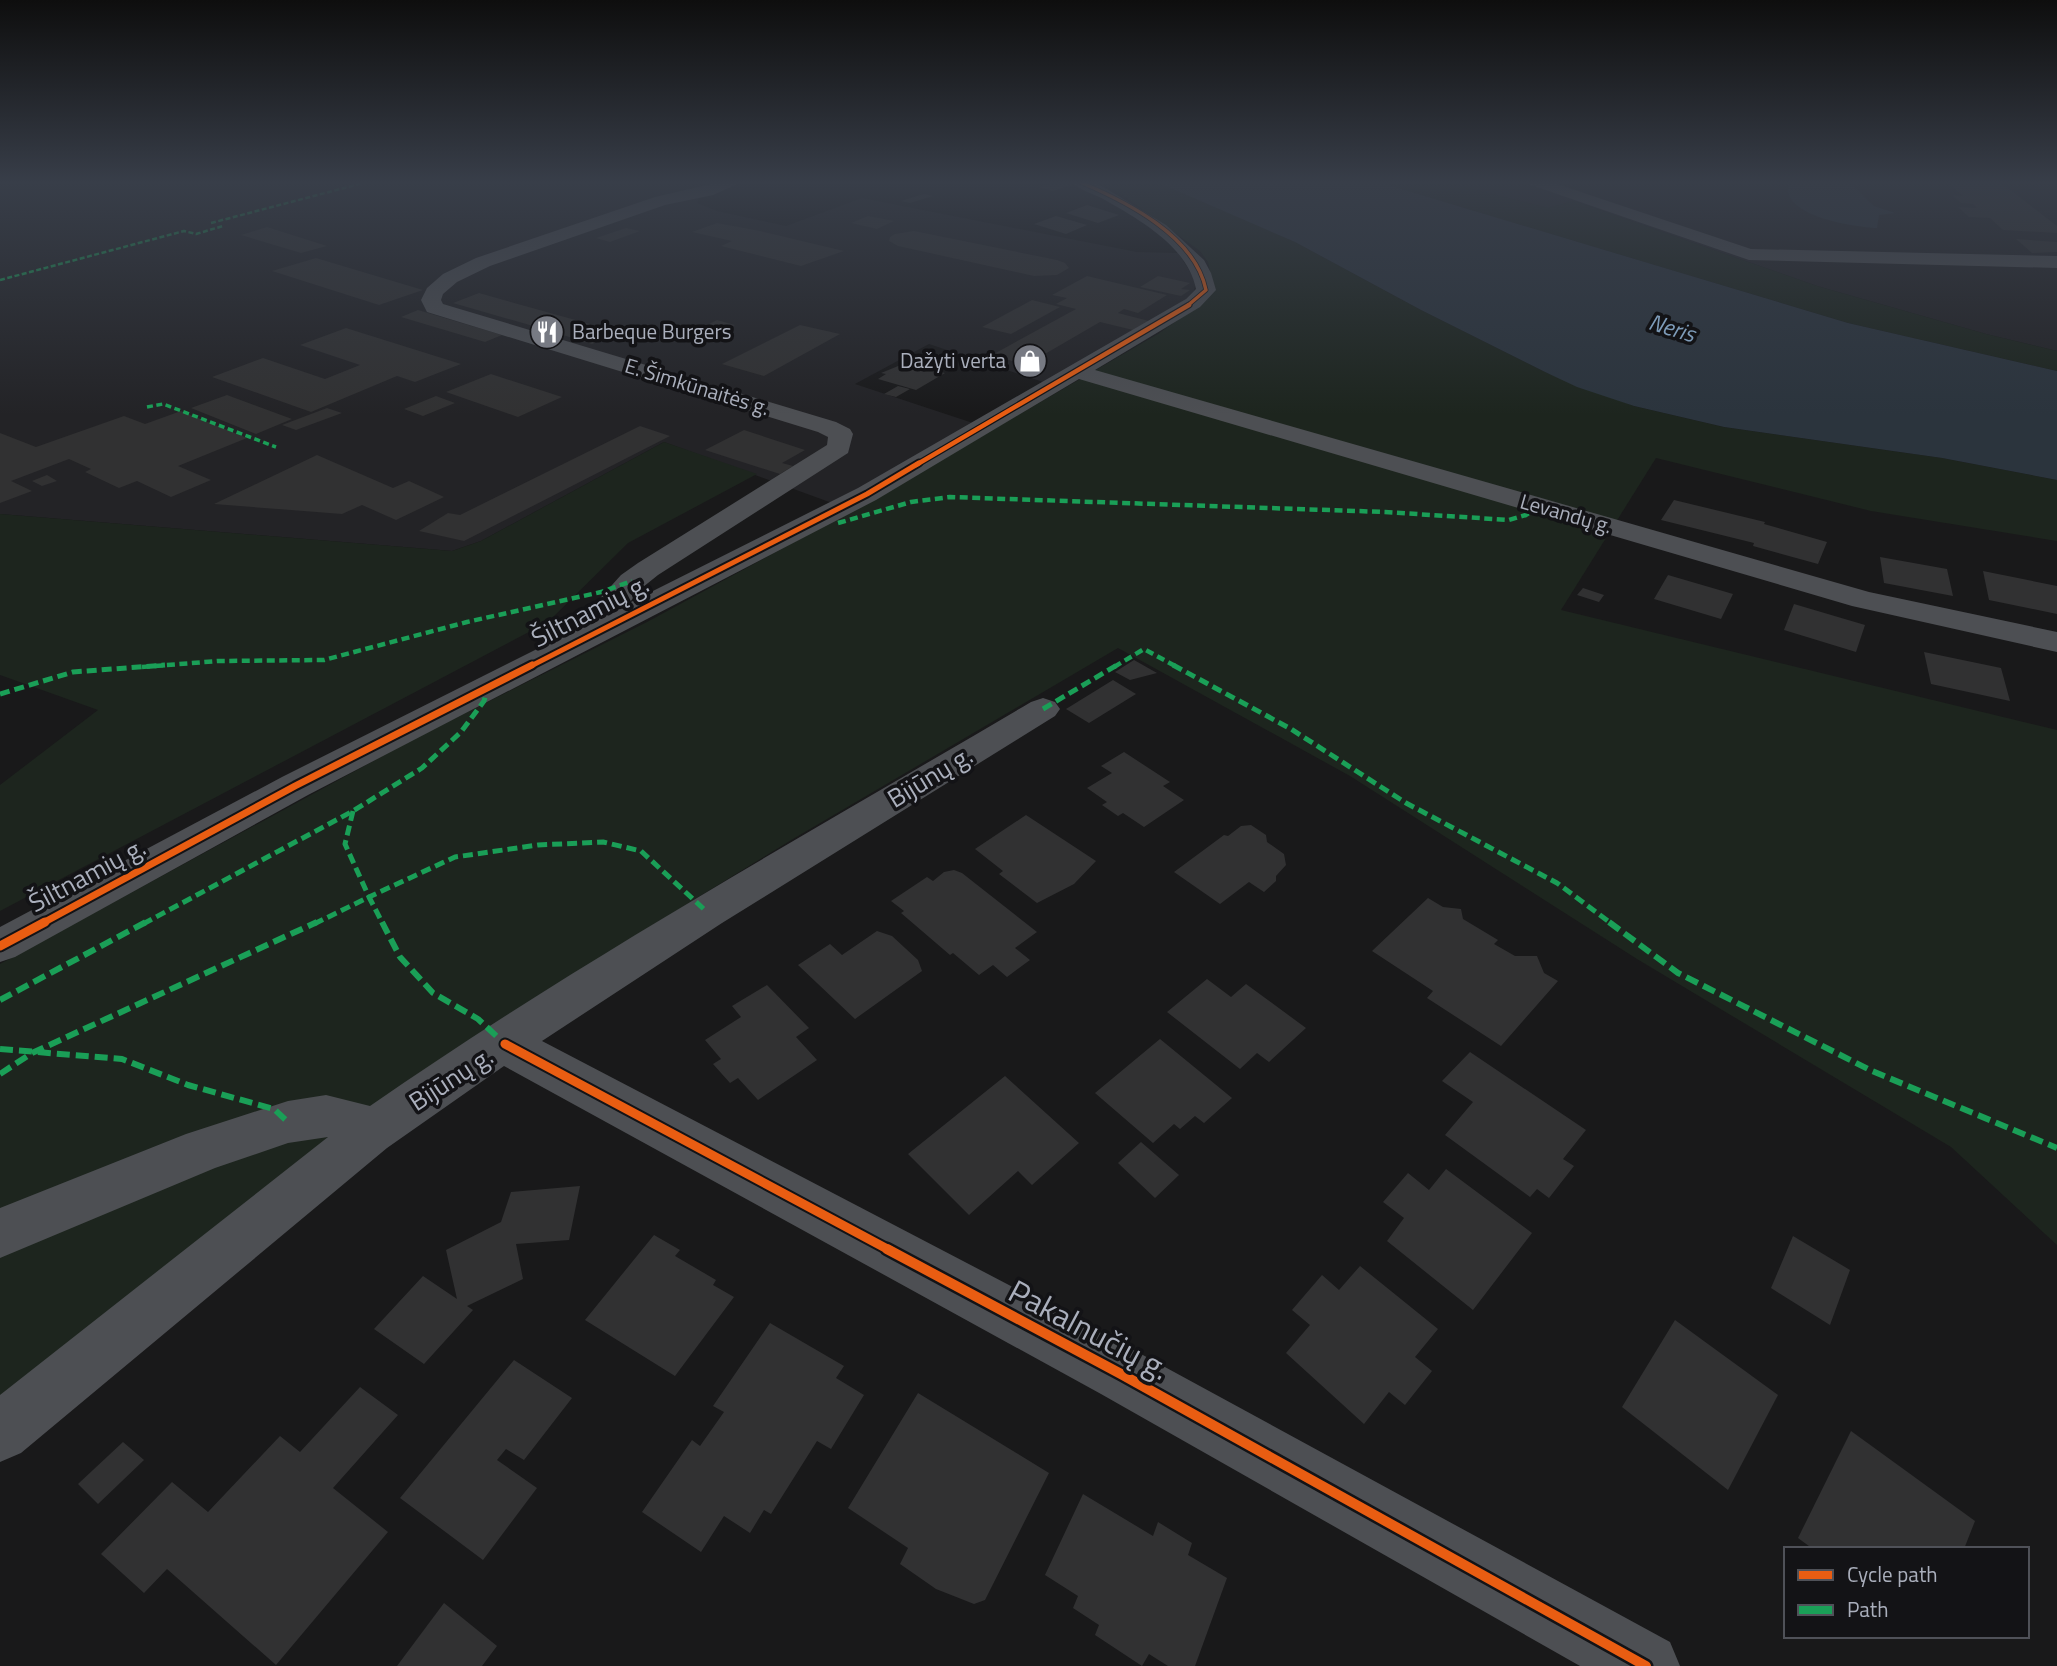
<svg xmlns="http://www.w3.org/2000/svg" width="2057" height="1666" font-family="'Titillium Web',sans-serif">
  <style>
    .built { fill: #232326 }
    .green { fill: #1d251e }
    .water { fill: #2b343d }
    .building { fill: #313132 }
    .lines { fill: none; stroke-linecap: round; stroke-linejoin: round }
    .street { fill: #4d4f53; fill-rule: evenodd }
    .quiet-far4 { stroke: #1a9f57; stroke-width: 2.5; stroke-dasharray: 5 2.5; stroke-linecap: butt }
    .quiet-far3 { stroke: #1a9f57; stroke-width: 3.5; stroke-dasharray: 6 3.5; stroke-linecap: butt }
    .quiet-far2 { stroke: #1a9f57; stroke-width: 4.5; stroke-dasharray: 8 4.5; stroke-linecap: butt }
    .quiet-far1 { stroke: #1a9f57; stroke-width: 5; stroke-dasharray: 10 5; stroke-linecap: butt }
    .quiet { stroke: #1a9f57; stroke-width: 6; stroke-dasharray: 13 6; stroke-linecap: butt }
    .cycleway-far5-casing { stroke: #131316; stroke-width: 5 }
    .cycleway-far4-casing { stroke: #131316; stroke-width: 7 }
    .cycleway-far3-casing { stroke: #131316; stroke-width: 9 }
    .cycleway-far2-casing { stroke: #131316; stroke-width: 11 }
    .cycleway-far1-casing { stroke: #131316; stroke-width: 13 }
    .cycleway-casing { stroke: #131316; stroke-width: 15 }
    .cycleway-far5 { stroke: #e95d12; stroke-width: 3.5 }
    .cycleway-far4 { stroke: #e95d12; stroke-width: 4.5 }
    .cycleway-far3 { stroke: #e95d12; stroke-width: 5 }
    .cycleway-far2 { stroke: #e95d12; stroke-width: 7 }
    .cycleway-far1 { stroke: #e95d12; stroke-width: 9 }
    .cycleway { stroke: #e95d12; stroke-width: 10 }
    .labels { text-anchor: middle; stroke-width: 7; stroke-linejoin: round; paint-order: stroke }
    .far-poi-label { font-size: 21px; fill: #aaafbc; stroke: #131316; text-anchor: start }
    .far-street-label { font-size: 21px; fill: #aaafbc; stroke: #131316 }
    .far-water-label { font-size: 23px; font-style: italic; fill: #7e9cb9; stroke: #131316 }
    .street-label { font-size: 26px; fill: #aaafbc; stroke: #131316 }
    .near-street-label { font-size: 32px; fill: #aaafbc; stroke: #131316 }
  </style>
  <rect width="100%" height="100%" fill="#19191a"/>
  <g class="built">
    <path d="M0 182H718L703 190 697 203 717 211 786 226 862 198 1137 252 1178 253 1196 281 1194 291 1184 301 1046 383 929 344 855 384 976 424 832 503 664 442 481 541 452 551 0 514Z"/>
    <path d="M1445 182H2057V351L1986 334 1817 286 1574 201 1548 208Z"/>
  </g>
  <g class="green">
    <path d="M1095 182H1157L1200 199 1295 242 1421 310 1545 372 1634 406 1724 427 1942 458 2057 480V541L1871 511 1656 458 1561 610 2057 730V1245L1951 1147 1637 959 1350 776 1118 648 793 839 539 995 0 1401V964L412 740 647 622 868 502 1158 334 1188 313 1213 285 1208 262 1200 251 1117 191Z"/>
    <path d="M1378 182H1445L1548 208 1574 201 1817 286 1986 334 2057 351V371L1848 323Z"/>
    <path d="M664 442 757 474 628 543 548 622 0 911V785L98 710 0 675V514L452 551 481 541Z"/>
  </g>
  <g class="water">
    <path d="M1157 182H1378L1848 323 2057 371V480L1942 458 1724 427 1634 406 1577 387 1545 372 1421 310 1295 242Z"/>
    <path d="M1789 182H1849L1874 206 1895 213 1879 215 1877 228C1854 227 1778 216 1789 182Z"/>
  </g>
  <g class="building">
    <path d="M1057 182 1074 184 1053 191 1039 187Z"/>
    <path d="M1947 182H2000L2057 226V233L2003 230 1990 218 1969 217 1958 207 1977 208 1973 204 1961 203 1952 195 1963 196Z"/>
    <path d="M924 194 933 196 910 203 901 201Z"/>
    <path d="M1087 205 1119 215 1098 223 1066 213Z"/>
    <path d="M868 216 894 221 877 229 851 223Z"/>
    <path d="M1056 216 1087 225 1066 234 1034 224Z"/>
    <path d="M717 223 760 231 844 251 801 266 721 246 732 241 692 232Z"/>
    <path d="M267 227 327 246 301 253 241 235Z"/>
    <path d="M626 228 640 231 610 242 596 238Z"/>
    <path d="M914 231 1057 260 1065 263 1069 268 1057 275 1034 276 898 246 889 241 890 237 895 234Z"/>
    <path d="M2016 239 2057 242V252L2032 253Z"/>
    <path d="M316 258 423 290 379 305 272 271Z"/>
    <path d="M1087 276 1167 295 1138 313 1124 309 1118 313 1149 321 1133 330 1100 322 1026 365 992 355 1076 309 1056 304 1067 298 1052 295Z"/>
    <path d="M1158 276 1190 283 1181 289 1190 290 1181 296 1140 287Z"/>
    <path d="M479 293 561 316 619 332 592 344 563 335 557 338 534 331 540 328 453 303Z"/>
    <path d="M1032 300 1060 307 1011 334 982 327Z"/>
    <path d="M418 310 502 335 485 342 401 317Z"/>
    <path d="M717 320 735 325 727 329 709 324Z"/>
    <path d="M800 325 840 334 764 376 722 364Z"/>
    <path d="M346 328 461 364 415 382 397 376 311 412 212 377 263 358 325 379 360 365 300 345Z"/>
    <path d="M908 362 945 373 916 390 878 379 886 374 881 373Z"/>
    <path d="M491 374 562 397 518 417 446 392Z"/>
    <path d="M898 386 910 389 896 397 884 394Z"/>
    <path d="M227 395 292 419 256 434 191 408Z"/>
    <path d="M436 396 455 403 423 416 404 409Z"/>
    <path d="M327 408 342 413 296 430 282 425Z"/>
    <path d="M181 411 247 438 178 466 211 480 171 497 137 481 119 488 85 472 91 469 69 459 11 481 32 491 0 503V433L36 447 124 416 145 424Z"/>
    <path d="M640 426 670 436 464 541 419 531 448 513 460 515Z"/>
    <path d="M744 430 805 450 782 463 793 466 780 474 705 450Z"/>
    <path d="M317 455 393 488 409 481 444 497 396 520 362 505 342 514 214 504Z"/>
    <path d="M47 475 57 481 42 486 32 481Z"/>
    <path d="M1674 500 1765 522 1764 524 1827 542 1818 564 1753 546 1754 543 1661 520Z"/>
    <path d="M1880 557 1947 569 1953 596 1884 583Z"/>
    <path d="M1983 571 2057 586V614L1989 600Z"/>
    <path d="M1668 575 1733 594 1721 619 1654 599Z"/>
    <path d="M1583 588 1604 595 1599 602 1577 595Z"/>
    <path d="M1794 604 1865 625 1856 652 1784 630Z"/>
    <path d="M1924 652 2001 668 2010 701 1931 684Z"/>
    <path d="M1134 660 1157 673 1130 680 1115 672Z"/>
    <path d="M1113 680 1136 694 1089 723 1066 709Z"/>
    <path d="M1124 752 1170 782 1163 786 1184 800 1144 827 1123 813 1118 816 1102 805 1107 802 1087 788 1112 773 1101 766Z"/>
    <path d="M1026 815 1096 861 1074 884 1037 903 999 874 1003 871 975 849Z"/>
    <path d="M1251 825 1266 835 1267 842 1284 854 1286 865 1276 876V881L1264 892 1249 882 1220 904 1174 872 1224 835 1228 836 1241 826Z"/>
    <path d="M954 870 962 873 1037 932 1015 948 1030 960 1007 977 993 965 979 975 953 953 950 955 901 913 904 911 891 901 927 877 933 881 944 872Z"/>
    <path d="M1428 898 1443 907 1461 909 1463 919 1498 940 1494 944 1515 956H1537L1544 973 1558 981 1501 1046 1427 998 1433 991 1372 951Z"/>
    <path d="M877 931 892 936 918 960 922 971 855 1019 798 965 830 944 842 955Z"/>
    <path d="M1207 979 1231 997 1246 984 1306 1028 1269 1062 1257 1053 1240 1069 1167 1012Z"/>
    <path d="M767 985 809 1028 796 1037 817 1060 758 1100 738 1078 730 1083 713 1064 721 1059 705 1040 741 1017 732 1006Z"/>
    <path d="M1160 1039 1232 1098 1204 1123 1195 1116 1180 1129 1174 1124 1153 1143 1095 1093Z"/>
    <path d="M1470 1052 1586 1130 1563 1159 1574 1166 1549 1198 1537 1189 1530 1197 1445 1135 1473 1102 1442 1081Z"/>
    <path d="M1005 1076 1079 1143 1032 1185 1018 1171 969 1215 908 1154Z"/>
    <path d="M1141 1142 1179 1175 1155 1198 1118 1163Z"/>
    <path d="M1446 1169 1532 1233 1473 1310 1387 1241 1404 1218 1383 1202 1408 1173 1429 1190Z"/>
    <path d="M580 1186 569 1240 516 1244 523 1279 467 1306 473 1310 424 1364 374 1329 423 1276 457 1299 446 1250 501 1222 511 1192Z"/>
    <path d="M654 1235 680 1250 675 1256 716 1280 713 1285 734 1297 675 1376 585 1320Z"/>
    <path d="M1793 1236 1850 1270 1830 1325 1771 1288Z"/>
    <path d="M1360 1266 1438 1329 1415 1357 1432 1371 1405 1405 1389 1392 1364 1424 1286 1353 1310 1325 1292 1310 1322 1275 1339 1290Z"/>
    <path d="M1675 1320 1778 1395 1728 1490 1622 1407Z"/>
    <path d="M770 1323 844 1366 836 1378 864 1395 831 1449 817 1441 771 1514 764 1510 750 1533 724 1516 701 1552 642 1512 692 1440 700 1446 724 1412 713 1406Z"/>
    <path d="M514 1360 572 1398 524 1460 506 1449 497 1460 537 1488 483 1560 400 1498Z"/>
    <path d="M360 1387 398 1415 333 1488 388 1532 276 1665 167 1569 144 1593 101 1554 172 1482 208 1512 280 1436 300 1452Z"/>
    <path d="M918 1393 1049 1473 985 1600 974 1604 936 1589 900 1564 908 1548 848 1508Z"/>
    <path d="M1851 1431 1975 1521 1964 1549H1813L1798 1538Z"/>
    <path d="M123 1442 144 1460 98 1504 78 1484Z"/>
    <path d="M1083 1494 1153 1536 1158 1522 1192 1543 1188 1555 1227 1578 1195 1666H1168L1149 1654 1142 1666 1095 1635 1099 1625 1073 1608 1078 1596 1045 1575Z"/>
    <path d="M444 1603 497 1646 482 1666H397Z"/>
  </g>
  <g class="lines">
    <g class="street">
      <path d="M720 182H742L713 195 665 205 490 266 457 282 443 294 441 300 443 304 836 422 850 429 853 434 848 453 658 575 643 587 629 603 858 488 1186 299 1196 289C1188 247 1140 220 1105 200 1095 194 1080 191 1072 182H1093L1100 185 1166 225 1204 260 1211 273 1216 290 1200 307 1095 370 1869 592 2057 632V652L1852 606 1079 379 876 500 308 795 15 957 0 962V927L282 777 583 626 580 622 585 615 621 575 638 563 827 445 828 437 818 432 427 312 421 300 427 288 443 274 476 258 655 197Z"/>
      <path d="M1529 182H1551L1751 249 2057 256V268L1749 260 1531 185Z"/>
      <path d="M1043 698 1055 702 1060 709 1055 716 722 923 542 1041 1141 1354 1670 1642 1680 1666H1580L1101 1394 504 1066 387 1148 21 1453 0 1462V1395L328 1137 288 1143 215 1168 0 1258V1208L186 1134 288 1101 326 1095 370 1106C582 959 809 833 1031 702Z"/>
    </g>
    <g class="quiet-far4">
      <path d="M211 223 367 182"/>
      <path d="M0 280 184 231 196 234 223 226"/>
    </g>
    <path class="quiet-far3" d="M147 407 163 404 276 447"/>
    <g class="quiet-far2">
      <path d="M838 523 911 502 950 497 1385 512 1509 520 1526 515 1539 506"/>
      <path d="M142 667 218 661 324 660 467 622 601 592 632 581"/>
      <path d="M1114 667 1144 649 1177 667"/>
    </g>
    <g class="quiet-far1">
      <path d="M1173 665 1291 729 1406 803 1557 883 1612 924"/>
      <path d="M0 694 73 672 165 665"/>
      <path d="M1043 709 1117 665"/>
      <path d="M353 811 345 844 369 897 455 857 538 845 603 842 641 851 707 912"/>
      <path d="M143 924 353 811 422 768 461 732 484 701 488 687"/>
      <path d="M314 924 369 897 383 924"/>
    </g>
    <g class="quiet">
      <path d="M382 922 400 957 433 993 478 1019 505 1044"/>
      <path d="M1609 922 1678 973 1872 1071 2057 1148"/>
      <path d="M0 1000 146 922"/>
      <path d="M0 1049 122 1059 188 1085 274 1109 288 1122"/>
      <path d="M0 1074 32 1053 317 922"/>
    </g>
    <g class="cycleway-far5-casing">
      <path id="cycleway-far5" d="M1080 182C1127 202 1195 236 1206 290L1186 307"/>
    </g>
    <g class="cycleway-far4-casing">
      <path id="cycleway-far4" d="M916 465 1189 305"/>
    </g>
    <g class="cycleway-far3-casing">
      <path id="cycleway-far3" d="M529 667 867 494 919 463"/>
    </g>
    <g class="cycleway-far2-casing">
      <path id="cycleway-far2" d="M41 924 295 786 532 665"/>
    </g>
    <g class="cycleway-far1-casing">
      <g id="cycleway-far1">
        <path d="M0 946 45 922"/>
        <path d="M505 1044 891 1251"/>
      </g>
    </g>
    <g class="cycleway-casing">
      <path id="cycleway" d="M887 1249 1121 1374 1646 1666"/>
    </g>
    <use href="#cycleway-far5" class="cycleway-far5"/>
    <use href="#cycleway-far4" class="cycleway-far4"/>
    <use href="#cycleway-far3" class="cycleway-far3"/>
    <use href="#cycleway-far2" class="cycleway-far2"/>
    <use href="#cycleway-far1" class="cycleway-far1"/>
    <use href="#cycleway" class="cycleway"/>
  </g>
  <linearGradient id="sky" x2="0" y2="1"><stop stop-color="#0e0e0e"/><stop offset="0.44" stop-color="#383e49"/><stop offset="1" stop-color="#383e49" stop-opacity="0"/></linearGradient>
  <rect width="2057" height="415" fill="url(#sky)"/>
  <defs>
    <g id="restaurant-disc" transform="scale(1.75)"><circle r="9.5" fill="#777a83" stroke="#131316"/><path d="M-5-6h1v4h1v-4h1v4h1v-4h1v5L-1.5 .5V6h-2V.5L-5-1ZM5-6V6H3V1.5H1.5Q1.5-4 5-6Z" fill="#fff"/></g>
    <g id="shop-disc" transform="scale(1.75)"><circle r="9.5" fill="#777a83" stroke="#131316"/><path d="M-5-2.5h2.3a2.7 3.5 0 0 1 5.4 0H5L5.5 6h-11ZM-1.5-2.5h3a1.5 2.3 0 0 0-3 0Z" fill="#fff"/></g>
  </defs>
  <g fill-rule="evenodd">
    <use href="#restaurant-disc" x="547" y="332"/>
    <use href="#shop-disc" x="1030" y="361"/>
  </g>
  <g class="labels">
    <g class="far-poi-label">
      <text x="572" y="339">Barbeque Burgers</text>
      <text x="1006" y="368" text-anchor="end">Dažyti verta</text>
    </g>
    <g class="far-street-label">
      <text transform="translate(697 387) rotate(17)" y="7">E. Šimkūnaitės g.</text>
      <text transform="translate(1566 514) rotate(16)" y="7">Levandų g.</text>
    </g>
    <g class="far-water-label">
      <text transform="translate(1672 328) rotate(17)" y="8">Neris</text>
    </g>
    <g class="street-label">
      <text transform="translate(590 611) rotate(-27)" y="9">Šiltnamių g.</text>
      <text transform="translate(930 777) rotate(-31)" y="9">Bijūnų g.</text>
      <text transform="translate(87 875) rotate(-28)" y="9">Šiltnamių g.</text>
      <text transform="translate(451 1079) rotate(-33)" y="9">Bijūnų g.</text>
    </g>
    <g class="near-street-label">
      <text transform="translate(1089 1330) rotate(28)" y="11">Pakalnučių g.</text>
    </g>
  </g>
  <rect x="1784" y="1547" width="245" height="91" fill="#131316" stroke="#4f5158" stroke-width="2"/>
  <rect x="1798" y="1570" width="35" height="10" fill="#e95d12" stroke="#4f5158" stroke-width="2"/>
  <text x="1847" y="1582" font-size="21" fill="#aaafbc">Cycle path</text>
  <rect x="1798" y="1605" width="35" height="10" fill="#1a9f57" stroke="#4f5158" stroke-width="2"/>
  <text x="1847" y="1617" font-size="21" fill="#aaafbc">Path</text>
</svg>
